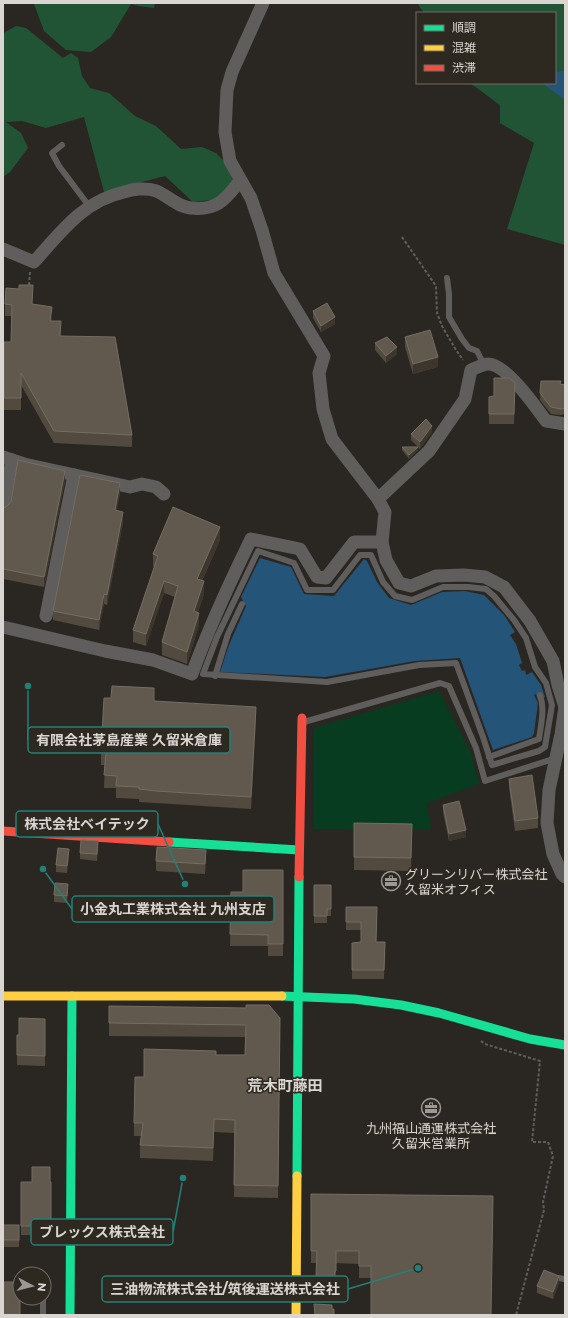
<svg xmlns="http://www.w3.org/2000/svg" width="568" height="1318" font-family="Montserrat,'Noto Sans JP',sans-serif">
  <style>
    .green { fill: #073c20 }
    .forest { fill: #215435 }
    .water { fill: #245478 }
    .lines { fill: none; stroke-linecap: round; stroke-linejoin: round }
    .path { stroke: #605e5d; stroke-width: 2; stroke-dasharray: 3 2; stroke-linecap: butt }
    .lane { stroke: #605d5d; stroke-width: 6 }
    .street { stroke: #605d5d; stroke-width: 13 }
    .fast { stroke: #16e098; stroke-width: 9 }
    .slow { stroke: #ffcf43; stroke-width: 9 }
    .jam { stroke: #f24e42; stroke-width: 9 }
    .wall { fill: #524a3e }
    .shaded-wall { fill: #3c362d }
    .building { fill: #61594e; stroke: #746d62 }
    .labels { text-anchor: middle; stroke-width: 3; stroke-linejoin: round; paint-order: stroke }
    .poi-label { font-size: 13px; fill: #d9d5d1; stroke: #2d2820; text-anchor: start }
    .quarter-label { font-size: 15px; font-weight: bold; fill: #d9d5d1; stroke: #2d2820 }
    .leader { fill: none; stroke: #238078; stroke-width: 1.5 }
    .callout-dot { fill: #238078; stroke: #2d2820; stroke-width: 1.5 }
    .callout { fill: #2d2820; stroke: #238078; stroke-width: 1.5 }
    .callout-label { font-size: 14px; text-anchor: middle; font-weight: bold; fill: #d9d5d1 }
  </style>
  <rect width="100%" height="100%" fill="#2a2723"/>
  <path class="green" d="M439 691 471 753 479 784 427 803 431 830 314 829V728Z"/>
  <g class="forest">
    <path d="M35 3H155L154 8 138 6 131 4 111 37 91 52 66 50 44 31 34 4Z"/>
    <path d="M417 3H564L565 69 560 82 565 86V245L507 229 534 143 500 123V105L470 83H555V13H424Z"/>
    <path d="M16 26 26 28 63 58 71 53 78 58 82 76 90 88 109 93 135 116 156 126 181 149 202 147 216 153 226 163 234 182 219 199 193 202 165 176 104 192 84 117 46 128 22 121 6 122 21 133 28 148 10 172 3 177V35L5 32Z"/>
  </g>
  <g class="water">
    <path d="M565 71V100L542 83H555V72Z"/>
    <path d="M260 558 291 567 304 594 334 596 364 559 367 561 377 582 389 598 411 605 442 592 465 591 484 595 504 615 515 632 510 635 516 644 522 663 519 665 522 671 525 670 526 675 532 672 541 685 545 697 538 700 536 694 534 695 538 703 534 733 532 737 493 750 460 658 415 661 325 677 220 672 229 645 246 606 241 597Z"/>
  </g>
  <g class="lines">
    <g class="path">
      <path d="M402 237 436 286 437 313 442 326 456 350 463 360"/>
      <path d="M29 285 30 272"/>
      <path d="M481 1041 485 1044 540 1061 532 1142H548L553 1156 543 1202 544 1210 516 1315"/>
    </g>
    <g class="lane">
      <path d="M62 145 52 153 59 166 89 206"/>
      <path d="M447 278 449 294V317L462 339 469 348 477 351 484 365"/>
      <path d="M258 551 294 563 307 590H333L360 555H371L383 582 395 596 412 600 443 587H468L486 589 494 596 514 620 526 638 535 667 546 683 552 705 545 747 539 751 492 765 483 737 456 663 419 665 327 682 203 674 217 637Z"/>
      <path d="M215 676 228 634 242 604"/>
      <path d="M304 722 440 683 449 686 476 748 485 781 556 758"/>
      <path d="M489 757 539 739C541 724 545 709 540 695"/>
      <path d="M558 1278 565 1279"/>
      <path d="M43 1315V1298"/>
    </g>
    <g class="street">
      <path d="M263 3 232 72 227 90 225 132 230 161 251 198 262 230 274 273 324 356 319 373 323 409 332 439 378 499 385 512 382 542 386 560 399 583 411 586 436 576 464 575 485 577 504 587 530 621 553 661 558 685 565 707"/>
      <path d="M3 249 34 262C61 232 83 201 124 192 129 191 134 189 139 189 157 188 160 193 175 202 187 210 206 211 219 203 227 198 234 188 240 181"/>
      <path d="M3 457 24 464 130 487 142 484 156 487 164 494"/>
      <path d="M378 499 429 451 465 399 471 370C476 368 483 364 488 364 505 363 536 407 546 421L565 424"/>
      <path d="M3 510 12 460"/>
      <path d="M46 616 74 475"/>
      <path d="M3 627 105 651 153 660 192 674C209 627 229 584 251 539L300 549 317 577 326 578 354 542H382"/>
      <path d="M565 707 561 734 549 790 547 823 553 854 562 874 565 877"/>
    </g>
    <g class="fast">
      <path d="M169 842 299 850"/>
      <path d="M282 996 354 999 401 1005 439 1013 530 1039 565 1045"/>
      <path d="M297 1176 299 877"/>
      <path d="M70 1315 72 996"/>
    </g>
    <g class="slow">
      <path d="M3 996H282"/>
      <path d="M296 1315 297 1176"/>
    </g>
    <g class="jam">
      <path d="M3 831 169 842"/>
      <path d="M299 877 302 718"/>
    </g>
  </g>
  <g class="wall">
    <path d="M5 304H33L52 319V321L61 336 132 435V447L54 443 21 385V410H4V342H11V316H5Z"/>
    <path d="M313 311 335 324 321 332 313 318Z"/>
    <path d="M405 337 438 367 413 374 405 347Z"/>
    <path d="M375 343 397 354 386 363 375 350Z"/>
    <path d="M541 381 565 385V414L561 415 551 414 540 400Z"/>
    <path d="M515 383 514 424H489V397L494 396Z"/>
    <path d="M432 432 420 449 411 440V434Z"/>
    <path d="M402 447 418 450 409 459 402 450Z"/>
    <path d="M65 481 44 587 3 579V508L6 507Z"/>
    <path d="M120 493 116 510 123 522 107 605 104 604 99 630 53 620V611Z"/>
    <path d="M220 540 202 581 204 594 198 612 199 625 187 664 162 655V642L175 597 164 593 146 646 133 642V630L154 567 153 566V554Z"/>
    <path d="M111 698 154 701 256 719 251 809 156 803 139 802V799L116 798V788H104L105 765H101V752Z"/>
    <path d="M509 779 538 818V828L515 831 509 788Z"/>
    <path d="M443 805 466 837 449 841 443 812Z"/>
    <path d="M354 823 412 824 411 871 354 870Z"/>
    <path d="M98 848 97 861 80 859V853Z"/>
    <path d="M69 856 67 873 56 872V865Z"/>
    <path d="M206 860 205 874 156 871V861Z"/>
    <path d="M283 870V956H268V946H230L231 892H243Z"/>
    <path d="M314 885H331V916H327V923H314Z"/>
    <path d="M68 890 67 903 54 902V895Z"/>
    <path d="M346 907 377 915 376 942H385L384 979H352V943L361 942V930H346Z"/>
    <path d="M109 1006 280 1018 278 1198 234 1197 235 1133 214 1132 213 1161 140 1158V1145L142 1136H134V1123L144 1077 216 1055H245V1037L109 1036Z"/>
    <path d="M45 1019V1066L17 1065V1035H19Z"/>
    <rect x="21" y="1182" width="30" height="53"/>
    <path d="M311 1194 493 1196 371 1278H359V1264L336 1263V1283H335L334 1289 316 1288V1263H311Z"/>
    <rect x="3" y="1225" width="16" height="22"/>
    <path d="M559 1283 553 1299 537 1293V1286Z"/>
  </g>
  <g class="shaded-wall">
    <path d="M52 307V319L50 333V321Z"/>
    <path d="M335 317V324L321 332V326Z"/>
    <path d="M397 347V354L386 363V356Z"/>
    <path d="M438 357V367L413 374V364Z"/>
    <path d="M432 426V432L420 449V442Z"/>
    <path d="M418 447V450L409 459V455Z"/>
    <path d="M65 471V481L44 587V577Z"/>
    <path d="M120 483V493L115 520V510Z"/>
    <path d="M123 512V522L107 605V595Z"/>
    <path d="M220 527V540L197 591V579Z"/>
    <path d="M164 581V593L146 646V634Z"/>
    <path d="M204 581V594L194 624V611Z"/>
    <path d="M104 594V604L99 630V620Z"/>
    <path d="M199 613V625L187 664V652Z"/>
    <path d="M256 707V719L251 809V797Z"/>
    <path d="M466 830V837L449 841V834Z"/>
    <path d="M69 849V856L67 873V866Z"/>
    <path d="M206 850V860L205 874V864Z"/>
    <path d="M214 1119V1132L213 1161V1148Z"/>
    <path d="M335 1271V1283L334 1289V1276Z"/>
    <path d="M559 1276V1283L553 1299V1292Z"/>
  </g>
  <g class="building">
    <path d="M19 285H33L32 304 52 307 50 321H61L60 336 115 337 132 435 54 431 21 373V398H4V342H11L12 305 5 304 6 288 19 289Z"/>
    <path d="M327 303 335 317 321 326 313 311Z"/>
    <path d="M430 330 438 357 413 364 405 337Z"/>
    <path d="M387 337 397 347 386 356 375 343Z"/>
    <path d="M494 378H509L515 383 514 414H489V397L494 396Z"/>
    <path d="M541 381H561L560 384 565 385V408L561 409 551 407 540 393Z"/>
    <path d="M426 419 432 426 420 442 411 434Z"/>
    <path d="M402 447H418L409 455Z"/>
    <path d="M18 460 65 471 44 577 3 569V508L6 507 11 502Z"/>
    <path d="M80 475 120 483 115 510 123 512 107 595 104 594 99 620 53 611Z"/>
    <path d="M173 507 220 527 197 579 204 581 194 611 199 613 187 652 162 642 178 586 164 581 146 634 133 630 158 556 153 554Z"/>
    <path d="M112 686 154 688V701L256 707 251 797 156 791 139 789V787L116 786 117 776 104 775 106 752H101L104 698H111Z"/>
    <path d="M532 775 538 818 515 821 509 779Z"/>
    <path d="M459 801 466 830 449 834 443 805Z"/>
    <path d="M354 823 412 824 411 858 354 857Z"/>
    <path d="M81 840 98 841 97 854 80 853Z"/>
    <path d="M157 847 206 850 205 864 156 861Z"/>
    <path d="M58 848 69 849 67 866 56 865Z"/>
    <path d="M243 870H283V944H268V935L230 934 231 892H243Z"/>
    <path d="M55 883 68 884 67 896 54 895Z"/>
    <path d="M314 885H331V909H327V916H314Z"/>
    <path d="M346 907H377L376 942H385L384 970H352V943L361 942V922H346Z"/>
    <path d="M246 1005H269L280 1018 278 1186 234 1185 235 1120 214 1119 213 1148 140 1145 143 1123H134L135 1077H144V1049L216 1051V1055H245L246 1025 109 1023V1006L246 1008Z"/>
    <path d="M19 1018 45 1019V1056L17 1055V1035H19Z"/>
    <path d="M32 1167H50V1182H51V1226H21V1182H32Z"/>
    <path d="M311 1194 493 1196 491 1315H371V1266H359V1251H336V1271H335L334 1276H316L317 1251H311Z"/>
    <rect x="3" y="1225" width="16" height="15"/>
    <path d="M544 1270 559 1276 553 1292 537 1286Z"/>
    <rect x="3" y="1282" width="17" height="33"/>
    <path d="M314 1304 332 1305V1309H334V1315H315Z"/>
  </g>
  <defs>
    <g id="office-ring" transform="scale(1)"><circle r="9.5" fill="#2d2820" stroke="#9c9894" stroke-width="1.5"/><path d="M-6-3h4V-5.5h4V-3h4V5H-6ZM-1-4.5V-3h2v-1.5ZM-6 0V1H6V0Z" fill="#9c9894"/></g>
  </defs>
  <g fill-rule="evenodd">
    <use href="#office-ring" x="391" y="881"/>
    <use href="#office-ring" x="431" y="1108"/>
  </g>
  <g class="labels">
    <g class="poi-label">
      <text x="405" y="879">グリーンリバー株式会社<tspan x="405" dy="15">久留米オフィス</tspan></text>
      <text x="431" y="1133" text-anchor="middle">九州福山通運株式会社<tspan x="431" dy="15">久留米営業所</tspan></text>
    </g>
    <g class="quarter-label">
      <text x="285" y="1091">荒木町藤田</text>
    </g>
  </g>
  <path class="leader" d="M28 686L28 740M185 884L158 824M43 869L72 909M183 1178L173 1232M418 1268L348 1289"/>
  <g class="callout-dot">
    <circle cx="28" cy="686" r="4"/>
    <circle cx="185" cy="884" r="4"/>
    <circle cx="43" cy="869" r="4"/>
    <circle cx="183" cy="1178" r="4"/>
    <circle cx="418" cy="1268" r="4"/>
  </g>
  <g class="callout">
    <rect x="28" y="727" width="202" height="26" rx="4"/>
    <rect x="16" y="811" width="142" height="26" rx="4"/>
    <rect x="72" y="896" width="202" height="26" rx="4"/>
    <rect x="31" y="1219" width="142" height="26" rx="4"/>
    <rect x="102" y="1276" width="246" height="26" rx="4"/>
  </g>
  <g class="callout-label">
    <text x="129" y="745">有限会社茅島産業 久留米倉庫</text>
    <text x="87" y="829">株式会社ベイテック</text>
    <text x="173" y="914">小金丸工業株式会社 九州支店</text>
    <text x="102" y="1237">ブレックス株式会社</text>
    <text x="225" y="1294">三油物流株式会社/筑後運送株式会社</text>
  </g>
  <rect width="568" height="1318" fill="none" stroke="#d9d5d1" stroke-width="8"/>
  <rect x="416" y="12" width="140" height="72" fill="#2d2820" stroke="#726d67"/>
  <rect x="424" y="25" width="20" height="6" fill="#16e098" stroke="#726d67"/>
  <text x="452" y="32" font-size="12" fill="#d9d5d1">順調</text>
  <rect x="424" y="45" width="20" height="6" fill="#ffcf43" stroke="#726d67"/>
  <text x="452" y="52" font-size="12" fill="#d9d5d1">混雑</text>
  <rect x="424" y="65" width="20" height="6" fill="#f24e42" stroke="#726d67"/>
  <text x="452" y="72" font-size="12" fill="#d9d5d1">渋滞</text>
  <g transform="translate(32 1286) rotate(97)"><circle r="19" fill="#2d2820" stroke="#726d67"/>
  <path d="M0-3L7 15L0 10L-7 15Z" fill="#9c9894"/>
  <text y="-6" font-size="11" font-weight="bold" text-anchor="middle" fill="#d9d5d1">N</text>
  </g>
</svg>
